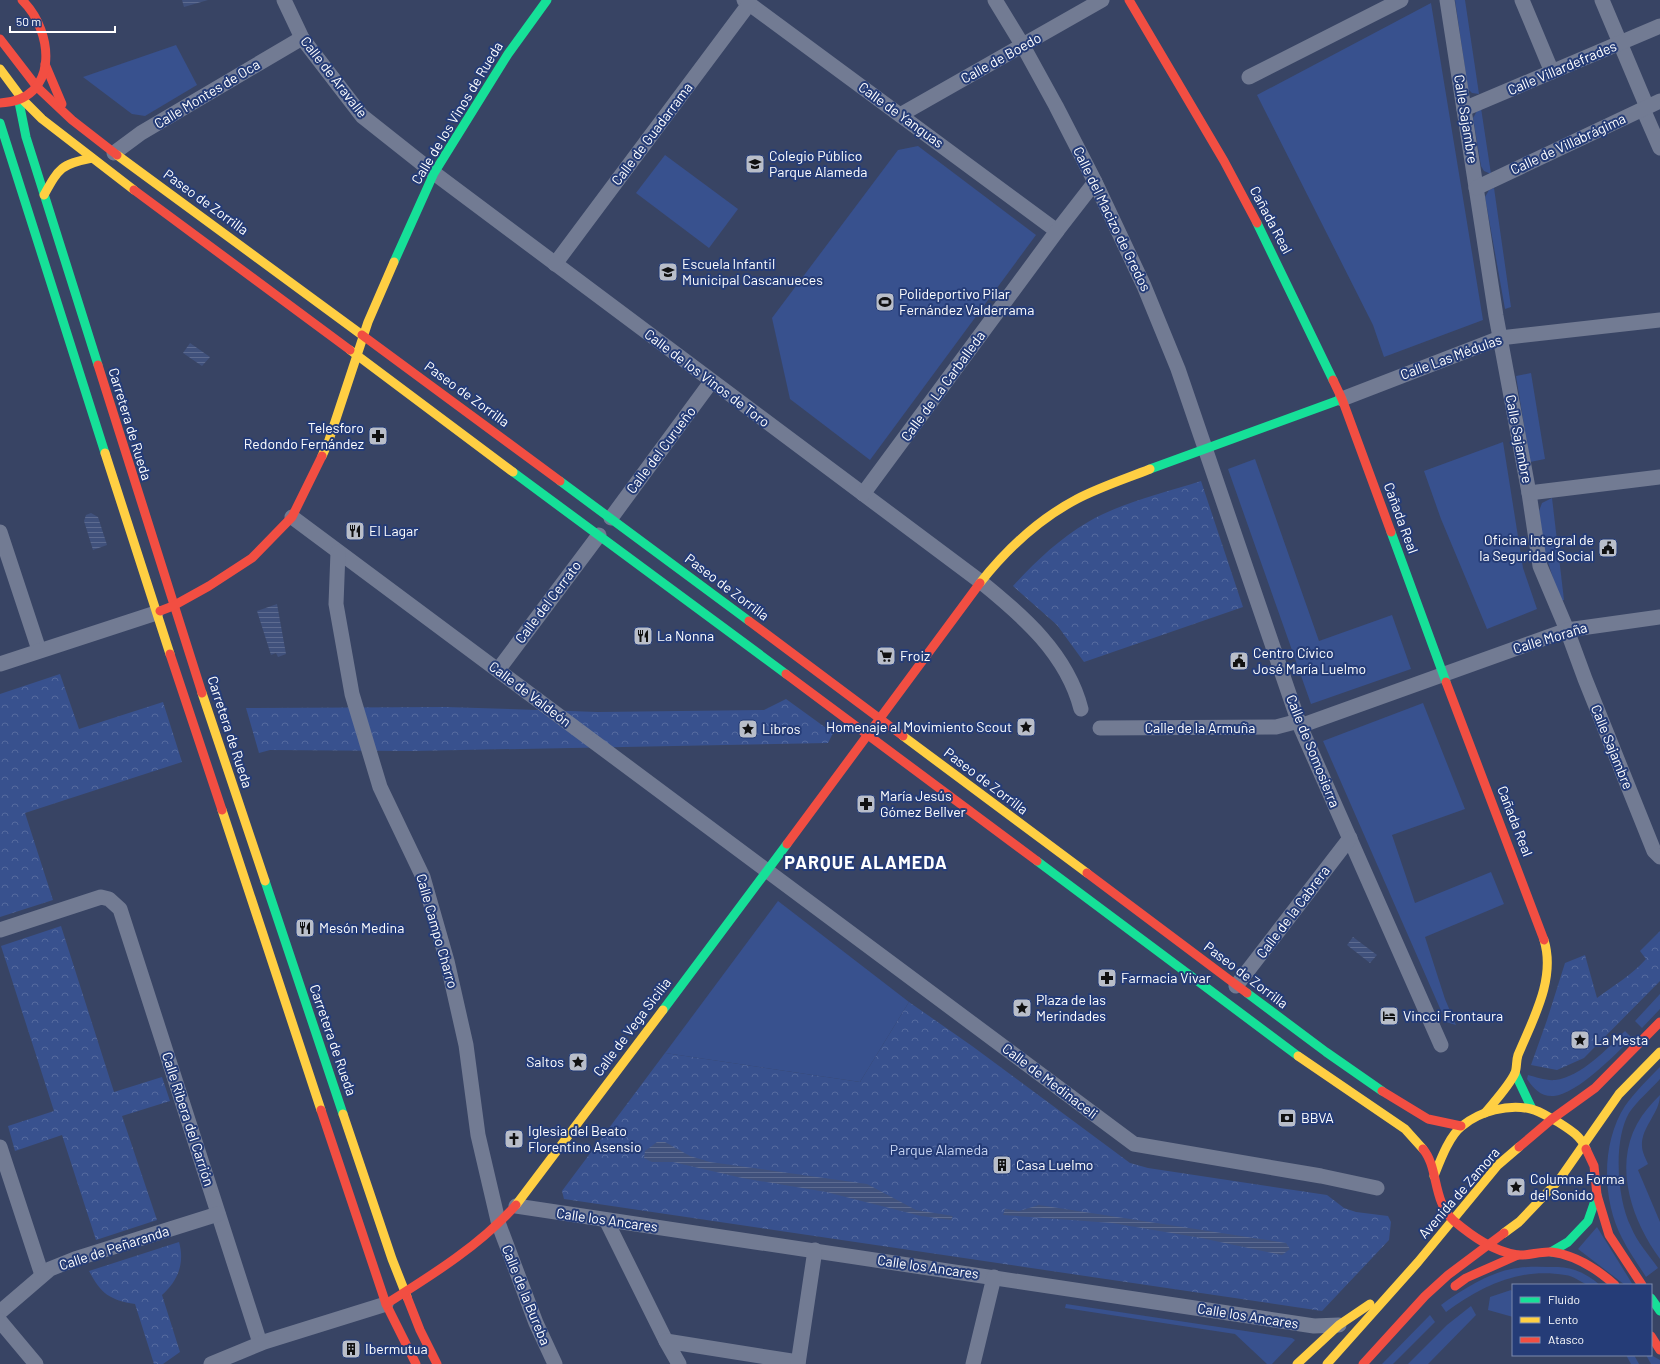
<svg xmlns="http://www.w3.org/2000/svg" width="1660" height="1364" font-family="Barlow,sans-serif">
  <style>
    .green { fill: #38518e }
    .park { fill: url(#park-crowns) }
    .water { fill: url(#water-rules) }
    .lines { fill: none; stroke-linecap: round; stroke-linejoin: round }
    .street { stroke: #727b93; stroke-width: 15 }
    .fast { stroke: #16e098; stroke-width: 9 }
    .slow { stroke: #ffcf43; stroke-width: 9 }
    .jam { stroke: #f24e42; stroke-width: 9 }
    .labels { text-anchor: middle; stroke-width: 4; stroke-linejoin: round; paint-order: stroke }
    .street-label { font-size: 14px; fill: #fff; stroke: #253c77 }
    .poi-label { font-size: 14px; fill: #fff; stroke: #253c77; text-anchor: start }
    .park-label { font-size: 14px; fill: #c8d5f3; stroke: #253c77 }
    .district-label { font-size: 18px; font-weight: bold; letter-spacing: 1px; fill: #fff; stroke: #253c77 }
  </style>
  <defs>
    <pattern id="park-crowns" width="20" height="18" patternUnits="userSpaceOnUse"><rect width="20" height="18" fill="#38518e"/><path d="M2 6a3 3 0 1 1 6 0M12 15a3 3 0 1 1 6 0" fill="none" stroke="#566b9f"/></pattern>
    <pattern id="water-rules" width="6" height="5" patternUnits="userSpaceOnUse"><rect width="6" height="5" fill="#40517c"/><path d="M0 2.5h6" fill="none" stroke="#5d6b90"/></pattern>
  </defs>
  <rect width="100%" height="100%" fill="#384464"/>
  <g class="green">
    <path d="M1455 0H1465L1479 94 1472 93 1468 89Z"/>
    <path d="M1431 3 1483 320 1384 357 1373 325 1257 95Z"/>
    <path d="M176 45 197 85 145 116 132 114 83 77Z"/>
    <path d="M1481 108 1491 174 1484 171 1481 166 1473 118 1478 109Z"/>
    <path d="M918 146 1036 235 870 460 790 399 772 318 898 150Z"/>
    <path d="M665 155 738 209 709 248 636 193Z"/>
    <path d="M1494 188 1511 307 1505 309 1485 197 1489 190Z"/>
    <path d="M1531 373 1545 459 1530 462 1516 376Z"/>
    <path d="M1503 442 1523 568 1537 609 1487 629 1441 519 1424 471Z"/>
    <path d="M1255 459 1319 641 1392 615 1411 669 1311 704 1228 469Z"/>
    <path d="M1552 498 1564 600 1560 601 1544 549 1539 511 1542 503Z"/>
    <path d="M1423 703 1465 809 1392 835 1415 903 1491 872 1504 904 1425 937 1445 999 1456 1025 1446 1022 1323 741Z"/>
    <path d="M778 901 909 1002 860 1082 665 1053Z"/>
    <path d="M1660 994V1009L1642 1028 1635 1021Z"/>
    <path d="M1625 1031 1632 1038C1616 1054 1577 1094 1554 1096 1541 1097 1534 1089 1527 1079L1528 1075C1536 1077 1547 1081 1555 1080 1581 1077 1608 1048 1625 1031Z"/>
    <path d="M1660 1067V1079C1650 1090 1637 1101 1629 1113 1613 1141 1617 1199 1631 1227 1637 1242 1649 1255 1658 1268L1646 1277C1638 1264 1629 1252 1622 1238 1602 1200 1601 1143 1625 1106 1635 1092 1648 1079 1660 1067Z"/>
    <path d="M1660 1095C1660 1113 1641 1127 1642 1146 1642 1152 1646 1159 1648 1164L1638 1170 1660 1222V1259C1633 1222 1613 1168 1637 1124 1643 1113 1651 1104 1660 1095Z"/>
    <path d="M1597 1227 1633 1285H1625L1578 1249Z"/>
    <path d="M1558 1267C1575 1268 1587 1274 1600 1285 1596 1285 1591 1286 1588 1285 1580 1282 1574 1276 1565 1275 1520 1267 1482 1286 1446 1312L1441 1305C1460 1291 1493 1270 1518 1268 1531 1266 1545 1267 1558 1267Z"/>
    <path d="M1511 1290 1513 1292V1317L1488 1310 1490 1297Z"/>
    <path d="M1066 1304 1292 1338 1295 1340 1272 1364H1267L1235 1334 1065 1308Z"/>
    <path d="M1471 1306 1476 1315 1428 1364H1408L1447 1325Z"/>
    <path d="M1430 1315 1435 1322 1393 1364H1382Z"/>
    <path d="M1626 1355H1634L1639 1364H1631Z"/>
    <path d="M1646 1355H1651L1660 1360V1364H1651Z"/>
  </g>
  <g class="park">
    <path d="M1201 481 1243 607 1084 662 1057 625 1013 586C1036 561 1059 539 1088 522 1122 502 1164 493 1201 481Z"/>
    <path d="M60 674 79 729 163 702 182 762 25 813 53 900 0 917V694Z"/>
    <path d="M786 699 833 733 828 743 411 751 270 750 259 753 246 708 446 707 598 712 764 710Z"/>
    <path d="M61 926 114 1092 162 1077 170 1101 122 1116 157 1220 96 1240 62 1135 15 1151 8 1126 54 1111 1 946Z"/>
    <path d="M1660 931V981L1584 1058 1557 1070 1531 1065 1547 1020 1565 963 1585 955 1597 998C1614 985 1632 975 1646 959L1640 951Z"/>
    <path d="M909 1002 972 1046 1130 1163 1148 1168 1327 1195 1344 1208 1356 1212 1388 1216 1391 1222 1389 1240 1322 1311 571 1200 564 1199 562 1191 665 1053 860 1082Z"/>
    <path d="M179 1242C185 1263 178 1281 162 1295L180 1352 163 1364H154L135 1304C110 1300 101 1294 89 1271Z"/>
  </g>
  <g class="water">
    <path d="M182 0H208L184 7Z"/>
    <path d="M190 343 210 357 202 366 183 353Z"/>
    <path d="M91 513 98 517 107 545 93 550 84 521 86 515Z"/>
    <path d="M277 604 286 654 278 657 276 653 271 655 257 611Z"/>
    <path d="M1353 937 1377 955 1370 963 1347 945Z"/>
    <path d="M657 1142H665L690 1156 710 1162 867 1184 916 1210 953 1216 951 1220 921 1216 826 1192 742 1178 673 1162H652L644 1158 645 1151Z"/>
    <path d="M1039 1205 1280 1242 1286 1243 1290 1249 1282 1255 1201 1238 1112 1223 1003 1215 1005 1209 1019 1211Z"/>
  </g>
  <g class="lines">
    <g class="street">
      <path d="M284 0 302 38 362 116 434 173 981 582C1023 616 1067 654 1081 709"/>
      <path d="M744 0 1057 231"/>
      <path d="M995 0 1023 46 1056 106 1095 182 1144 286 1178 369 1300 726 1441 1045"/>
      <path d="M1447 0 1496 316 1529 493 1540 566 1567 630 1585 679 1654 851 1660 857"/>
      <path d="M1522 0 1552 72"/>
      <path d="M1602 0 1647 107"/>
      <path d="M1249 77 1401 0"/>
      <path d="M1464 109 1660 26"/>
      <path d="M1643 109 1660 148"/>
      <path d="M900 115 1102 0"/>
      <path d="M114 153 141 133 302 38"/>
      <path d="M1476 188 1660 101"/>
      <path d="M555 264 749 4"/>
      <path d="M1342 399 1500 338 1660 320"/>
      <path d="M1529 493 1660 477"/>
      <path d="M863 494 1057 231 1095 182"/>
      <path d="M292 517 1134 1144 1321 1176 1377 1188"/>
      <path d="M611 518 711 382"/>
      <path d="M0 532 39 650"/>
      <path d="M338 552 336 604 352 694 380 787 423 877 447 961 466 1045 478 1135 499 1225 536 1323 555 1364"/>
      <path d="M0 664 156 613"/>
      <path d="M498 670 599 535"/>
      <path d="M1300 726 1567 630 1660 617"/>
      <path d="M1100 728 1276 727 1299 721"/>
      <path d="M0 930 101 897 109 899 120 909 260 1343"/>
      <path d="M1236 986 1350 838"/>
      <path d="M0 1147 42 1275"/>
      <path d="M516 1206 1314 1326 1339 1325"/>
      <path d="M606 1220 666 1341"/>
      <path d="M0 1312 50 1269 75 1259 218 1214"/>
      <path d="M0 1321 36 1364"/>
      <path d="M211 1364 264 1342 386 1304"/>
      <path d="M679 1364 666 1341 798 1362"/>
      <path d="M798 1364 815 1250"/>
      <path d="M973 1364 994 1277"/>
    </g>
    <g class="fast">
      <path d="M19 102 26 137 98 365"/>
      <path d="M0 123 105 453"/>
      <path d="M1257 223 1333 380"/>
      <path d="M394 262 434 173 508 54 547 0"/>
      <path d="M1150 469 1342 399"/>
      <path d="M513 472 786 674"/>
      <path d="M560 481 749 621"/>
      <path d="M1391 532 1446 682"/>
      <path d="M1037 861 1298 1056"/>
      <path d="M265 881 343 1114"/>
      <path d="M1247 993 1326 1052 1382 1091"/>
      <path d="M663 1010 787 844"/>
      <path d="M1515 1073 1532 1109"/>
      <path d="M1551 1252 1568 1242 1588 1221 1597 1195"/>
      <path d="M1651 1298 1660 1311"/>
    </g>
    <g class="slow">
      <path d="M0 69 23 100 42 119 134 190"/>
      <path d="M117 155 362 335"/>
      <path d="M44 195C59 168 61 164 92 158"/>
      <path d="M350 350 513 472"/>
      <path d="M105 453 170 654"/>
      <path d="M322 456 328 443 368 322 394 262"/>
      <path d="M980 583C1006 550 1039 519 1077 499 1100 487 1125 479 1150 469"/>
      <path d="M202 693 265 881"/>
      <path d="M903 736 1087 873"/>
      <path d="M222 810 321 1110"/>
      <path d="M1298 1056 1405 1129 1423 1149"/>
      <path d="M1485 1113C1494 1102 1509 1086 1515 1073 1517 1068 1516 1061 1518 1055 1533 1019 1556 979 1544 940"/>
      <path d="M343 1114 392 1259 407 1297"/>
      <path d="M1434 1176C1440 1161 1449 1136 1462 1126 1480 1111 1508 1104 1531 1109 1540 1111 1550 1118 1558 1122 1569 1129 1581 1136 1586 1149"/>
      <path d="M516 1205 663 1010"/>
      <path d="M1504 1233 1519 1222 1559 1180 1619 1094 1660 1052"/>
      <path d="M1297 1364 1339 1325 1370 1304"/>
      <path d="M1327 1364 1418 1262 1498 1165 1519 1147"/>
    </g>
    <g class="jam">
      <path d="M1129 0 1224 161 1257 223"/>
      <path d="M0 39 37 87 72 120 117 155"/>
      <path d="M45 64 62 104"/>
      <path d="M0 103C59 101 55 32 22 0"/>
      <path d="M134 190 350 350"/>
      <path d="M362 335 560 481"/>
      <path d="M98 365 202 693"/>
      <path d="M1333 380 1342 399 1391 532"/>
      <path d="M160 611 173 606 209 586 252 558 292 517 322 456"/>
      <path d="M749 621 903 736"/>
      <path d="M170 654 222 810"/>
      <path d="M786 674 1037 861"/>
      <path d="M1446 682 1544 940"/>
      <path d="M787 844 980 583"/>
      <path d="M1087 873 1247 993"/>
      <path d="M1382 1091 1428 1119 1461 1126"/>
      <path d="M321 1110 386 1304 416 1364"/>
      <path d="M1519 1147 1552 1119 1595 1088 1660 1022"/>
      <path d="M1423 1149C1439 1168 1432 1201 1454 1221 1472 1236 1494 1252 1518 1255 1529 1256 1540 1251 1551 1252 1576 1255 1597 1269 1615 1285"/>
      <path d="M1586 1149 1594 1166 1597 1195 1609 1235 1642 1285"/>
      <path d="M1455 1286 1466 1278 1518 1255"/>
      <path d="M407 1297 420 1330 437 1364"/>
      <path d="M386 1304C432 1275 479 1246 516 1205"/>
      <path d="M1651 1336 1660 1350"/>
      <path d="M1363 1364 1425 1296 1448 1275 1504 1233"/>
    </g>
  </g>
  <defs>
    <g id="school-square" transform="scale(1)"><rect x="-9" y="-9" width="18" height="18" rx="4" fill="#b9bec9" stroke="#253c77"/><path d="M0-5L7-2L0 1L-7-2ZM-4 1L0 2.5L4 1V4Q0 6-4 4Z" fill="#111"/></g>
    <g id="stadium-square" transform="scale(1)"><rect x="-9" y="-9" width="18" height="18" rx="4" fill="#b9bec9" stroke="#253c77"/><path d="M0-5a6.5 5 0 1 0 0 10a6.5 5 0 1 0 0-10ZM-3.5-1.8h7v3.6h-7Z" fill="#111"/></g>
    <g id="pharmacy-square" transform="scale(1)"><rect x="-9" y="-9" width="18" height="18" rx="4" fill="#b9bec9" stroke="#253c77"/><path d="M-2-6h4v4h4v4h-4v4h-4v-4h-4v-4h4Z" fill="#111"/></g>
    <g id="restaurant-square" transform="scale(1)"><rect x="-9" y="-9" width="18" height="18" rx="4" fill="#b9bec9" stroke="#253c77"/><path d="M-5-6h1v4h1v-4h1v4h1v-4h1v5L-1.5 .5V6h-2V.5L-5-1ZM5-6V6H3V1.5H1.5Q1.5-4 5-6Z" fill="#111"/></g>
    <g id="civic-square" transform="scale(1)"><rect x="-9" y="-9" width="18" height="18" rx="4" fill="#b9bec9" stroke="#253c77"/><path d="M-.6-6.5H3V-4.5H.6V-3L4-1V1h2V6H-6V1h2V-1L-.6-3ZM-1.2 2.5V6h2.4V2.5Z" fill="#111"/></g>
    <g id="supermarket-square" transform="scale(1)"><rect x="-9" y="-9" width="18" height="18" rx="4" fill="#b9bec9" stroke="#253c77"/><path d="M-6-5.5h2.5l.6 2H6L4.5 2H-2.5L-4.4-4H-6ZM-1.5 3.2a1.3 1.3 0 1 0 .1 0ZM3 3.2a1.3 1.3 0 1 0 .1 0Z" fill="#111"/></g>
    <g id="sight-square" transform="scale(1)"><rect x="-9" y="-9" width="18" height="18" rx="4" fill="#b9bec9" stroke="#253c77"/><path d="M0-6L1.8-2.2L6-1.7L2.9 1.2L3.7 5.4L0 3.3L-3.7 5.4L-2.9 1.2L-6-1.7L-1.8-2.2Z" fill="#111"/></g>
    <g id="hotel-square" transform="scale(1)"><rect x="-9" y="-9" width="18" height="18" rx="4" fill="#b9bec9" stroke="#253c77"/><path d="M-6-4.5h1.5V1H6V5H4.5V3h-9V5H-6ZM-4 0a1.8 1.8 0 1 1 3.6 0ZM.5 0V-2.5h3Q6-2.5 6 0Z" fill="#111"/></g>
    <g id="bank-square" transform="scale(1)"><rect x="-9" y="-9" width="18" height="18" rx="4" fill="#b9bec9" stroke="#253c77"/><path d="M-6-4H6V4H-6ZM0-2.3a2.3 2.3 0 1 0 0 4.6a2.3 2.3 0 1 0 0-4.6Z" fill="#111"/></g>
    <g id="church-square" transform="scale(1)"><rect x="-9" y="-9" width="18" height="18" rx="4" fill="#b9bec9" stroke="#253c77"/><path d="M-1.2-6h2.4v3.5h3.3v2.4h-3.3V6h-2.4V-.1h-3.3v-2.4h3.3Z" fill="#111"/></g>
    <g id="building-square" transform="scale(1)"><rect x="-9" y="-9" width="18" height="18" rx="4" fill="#b9bec9" stroke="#253c77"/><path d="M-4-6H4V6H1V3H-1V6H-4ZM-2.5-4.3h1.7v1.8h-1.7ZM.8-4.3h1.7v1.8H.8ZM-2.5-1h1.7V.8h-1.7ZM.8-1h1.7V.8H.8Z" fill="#111"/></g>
  </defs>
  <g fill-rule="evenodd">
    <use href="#school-square" x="755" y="164"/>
    <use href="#school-square" x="668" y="272"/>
    <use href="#stadium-square" x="885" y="302"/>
    <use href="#pharmacy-square" x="378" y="436"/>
    <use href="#restaurant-square" x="355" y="531"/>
    <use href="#civic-square" x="1608" y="548"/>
    <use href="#restaurant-square" x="643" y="636"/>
    <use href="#supermarket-square" x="886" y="656"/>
    <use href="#civic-square" x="1239" y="661"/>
    <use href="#sight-square" x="1026" y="727"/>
    <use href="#sight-square" x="748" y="729"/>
    <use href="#pharmacy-square" x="866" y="804"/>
    <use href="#restaurant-square" x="305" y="928"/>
    <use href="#pharmacy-square" x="1107" y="978"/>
    <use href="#sight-square" x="1022" y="1008"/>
    <use href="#hotel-square" x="1389" y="1016"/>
    <use href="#sight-square" x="1580" y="1040"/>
    <use href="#sight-square" x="578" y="1062"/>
    <use href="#bank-square" x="1287" y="1118"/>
    <use href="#church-square" x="514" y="1139"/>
    <use href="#building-square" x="1002" y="1165"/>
    <use href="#sight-square" x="1516" y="1187"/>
    <use href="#building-square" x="351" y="1349"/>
  </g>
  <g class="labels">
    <g class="street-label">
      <text transform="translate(1001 58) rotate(-29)" y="5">Calle de Boedo</text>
      <text transform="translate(1562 68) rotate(-23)" y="5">Calle Villardefrades</text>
      <text transform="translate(334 77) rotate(52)" y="5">Calle de Aravalle</text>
      <text transform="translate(207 94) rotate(-31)" y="5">Calle Montes de Oca</text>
      <text transform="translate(457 113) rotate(-59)" y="5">Calle de los Vinos de Rueda</text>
      <text transform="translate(901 115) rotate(36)" y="5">Calle de Yanguas</text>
      <text transform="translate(1466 119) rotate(81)" y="5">Calle Sajambre</text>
      <text transform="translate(652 134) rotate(-53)" y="5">Calle de Guadarrama</text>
      <text transform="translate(1568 144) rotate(-25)" y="5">Calle de Villabrágima</text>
      <text transform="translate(206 202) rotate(36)" y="5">Paseo de Zorrilla</text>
      <text transform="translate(1112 219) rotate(64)" y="5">Calle del Macizo de Gredos</text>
      <text transform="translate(1271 220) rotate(62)" y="5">Cañada Real</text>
      <text transform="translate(1451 357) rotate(-20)" y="5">Calle Las Médulas</text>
      <text transform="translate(707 378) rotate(37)" y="5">Calle de los Vinos de Toro</text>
      <text transform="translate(943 386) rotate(-54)" y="5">Calle de La Carballeda</text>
      <text transform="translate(467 394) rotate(36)" y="5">Paseo de Zorrilla</text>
      <text transform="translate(130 424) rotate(73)" y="5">Carretera de Rueda</text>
      <text transform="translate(1519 439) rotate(79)" y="5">Calle Sajambre</text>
      <text transform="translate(661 450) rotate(-53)" y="5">Calle del Curueño</text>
      <text transform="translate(1401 518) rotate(70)" y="5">Cañada Real</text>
      <text transform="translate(727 587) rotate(37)" y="5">Paseo de Zorrilla</text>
      <text transform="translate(548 602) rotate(-53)" y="5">Calle del Cerrato</text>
      <text transform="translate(1550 638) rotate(-17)" y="5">Calle Moraña</text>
      <text transform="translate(530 694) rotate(37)" y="5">Calle de Valdeón</text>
      <text x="1200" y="733">Calle de la Armuña</text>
      <text transform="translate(230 732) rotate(72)" y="5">Carretera de Rueda</text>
      <text transform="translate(1612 747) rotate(68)" y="5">Calle Sajambre</text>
      <text transform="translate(1313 751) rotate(68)" y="5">Calle de Somosierra</text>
      <text transform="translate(986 781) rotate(37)" y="5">Paseo de Zorrilla</text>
      <text transform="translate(1515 821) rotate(69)" y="5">Cañada Real</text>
      <text transform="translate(1293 912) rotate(-53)" y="5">Calle de la Cabrera</text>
      <text transform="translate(437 931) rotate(74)" y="5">Calle Campo Charro</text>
      <text transform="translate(1246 975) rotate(37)" y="5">Paseo de Zorrilla</text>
      <text transform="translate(632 1027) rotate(-53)" y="5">Calle de Vega Sicilia</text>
      <text transform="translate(333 1040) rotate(71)" y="5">Carretera de Rueda</text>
      <text transform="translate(1050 1081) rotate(37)" y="5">Calle de Medinaceli</text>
      <text transform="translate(188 1119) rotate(72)" y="5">Calle Ribera del Carrión</text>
      <text transform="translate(1459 1193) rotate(-49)" y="5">Avenida de Zamora</text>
      <text transform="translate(607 1220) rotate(8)" y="5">Calle los Ancares</text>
      <text transform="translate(114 1248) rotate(-18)" y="5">Calle de Peñaranda</text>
      <text transform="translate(928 1267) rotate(8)" y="5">Calle los Ancares</text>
      <text transform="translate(526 1295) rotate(68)" y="5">Calle de la Bureba</text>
      <text transform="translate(1248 1316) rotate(9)" y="5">Calle los Ancares</text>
    </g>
    <g class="poi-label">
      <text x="769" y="161">Colegio Público<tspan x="769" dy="16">Parque Alameda</tspan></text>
      <text x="682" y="269">Escuela Infantil<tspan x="682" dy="16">Municipal Cascanueces</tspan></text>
      <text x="899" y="299">Polideportivo Pilar<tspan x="899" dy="16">Fernández Valderrama</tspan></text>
      <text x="364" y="433" text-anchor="end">Telesforo<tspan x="364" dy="16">Redondo Fernández</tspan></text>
      <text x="369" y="536">El Lagar</text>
      <text x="1594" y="545" text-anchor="end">Oficina Integral de<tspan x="1594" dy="16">la Seguridad Social</tspan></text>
      <text x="657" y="641">La Nonna</text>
      <text x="1253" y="658">Centro Cívico<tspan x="1253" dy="16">José María Luelmo</tspan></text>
      <text x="900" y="661">Froiz</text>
      <text x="1012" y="732" text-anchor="end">Homenaje al Movimiento Scout</text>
      <text x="762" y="734">Libros</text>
      <text x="880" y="801">María Jesús<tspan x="880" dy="16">Gómez Bellver</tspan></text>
      <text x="319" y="933">Mesón Medina</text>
      <text x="1121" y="983">Farmacia Vivar</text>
      <text x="1036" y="1005">Plaza de las<tspan x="1036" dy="16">Merindades</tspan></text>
      <text x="1403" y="1021">Vincci Frontaura</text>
      <text x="1594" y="1045">La Mesta</text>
      <text x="564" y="1067" text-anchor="end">Saltos</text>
      <text x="1301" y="1123">BBVA</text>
      <text x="528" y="1136">Iglesia del Beato<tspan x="528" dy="16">Florentino Asensio</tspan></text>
      <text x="1016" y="1170">Casa Luelmo</text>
      <text x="1530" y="1184">Columna Forma<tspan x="1530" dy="16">del Sonido</tspan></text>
      <text x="365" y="1354">Ibermutua</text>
    </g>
    <g class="park-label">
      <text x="939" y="1155">Parque Alameda</text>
    </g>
    <g class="district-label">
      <text x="866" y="869">PARQUE ALAMEDA</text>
    </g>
  </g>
  <rect x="1512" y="1284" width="140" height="72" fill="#253c77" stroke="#7c8aad"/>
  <rect x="1520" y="1297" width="20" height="6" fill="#16e098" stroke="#7c8aad"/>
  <text x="1548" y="1304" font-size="12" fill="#ffffff">Fluido</text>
  <rect x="1520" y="1317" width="20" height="6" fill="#ffcf43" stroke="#7c8aad"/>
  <text x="1548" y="1324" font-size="12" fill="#ffffff">Lento</text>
  <rect x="1520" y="1337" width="20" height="6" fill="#f24e42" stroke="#7c8aad"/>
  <text x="1548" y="1344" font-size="12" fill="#ffffff">Atasco</text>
  <path d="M10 26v6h105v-6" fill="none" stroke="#ffffff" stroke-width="2"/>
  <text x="16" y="26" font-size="12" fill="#ffffff" stroke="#253c77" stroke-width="3" paint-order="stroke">50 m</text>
</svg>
